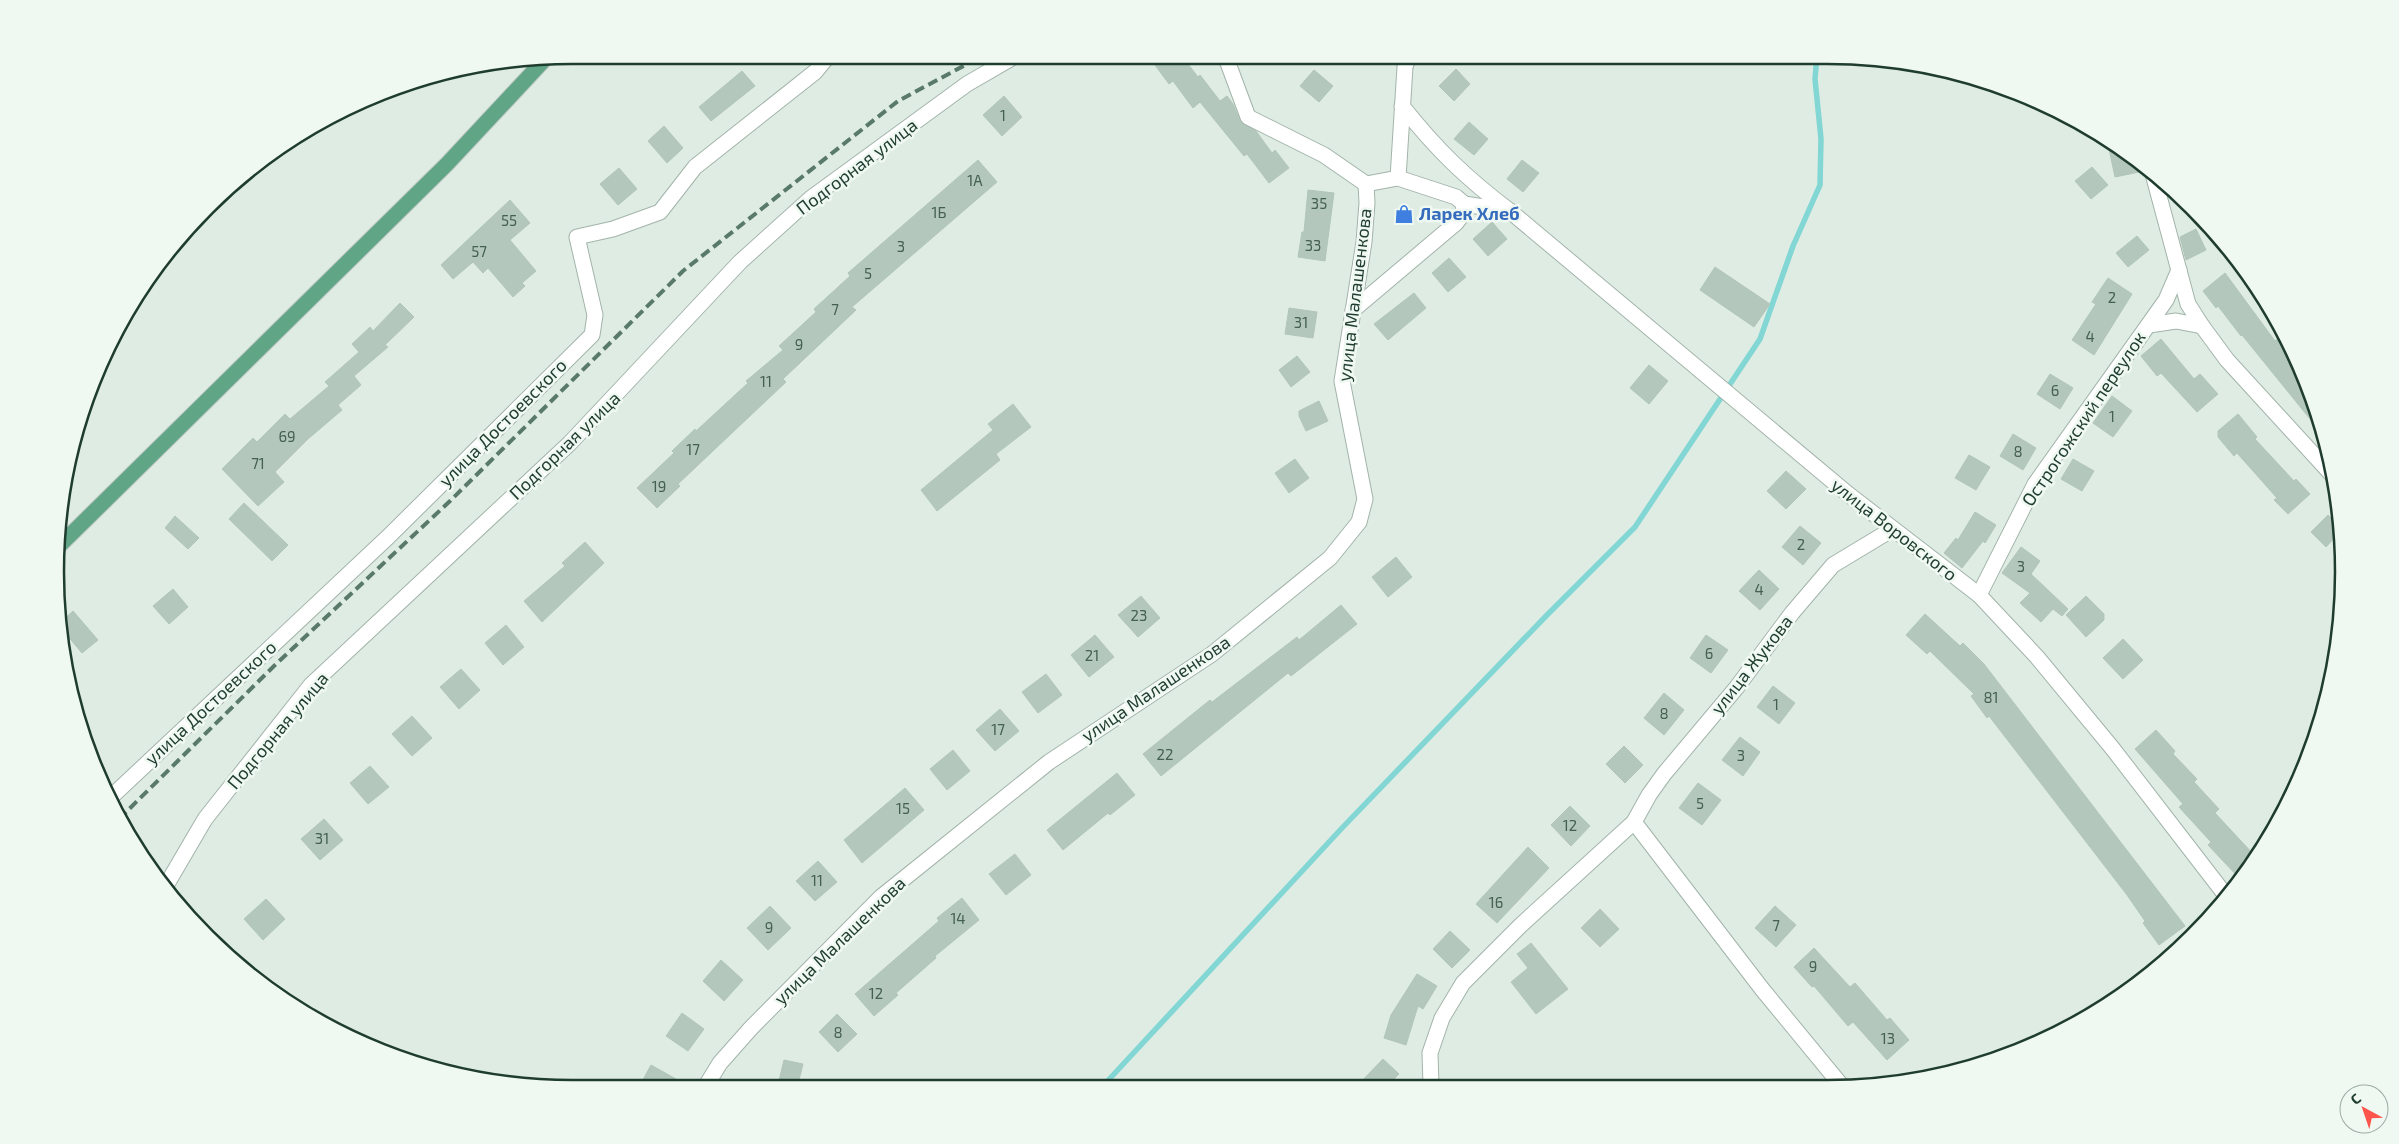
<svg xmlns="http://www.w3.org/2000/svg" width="2399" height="1144" font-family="'Exo 2',sans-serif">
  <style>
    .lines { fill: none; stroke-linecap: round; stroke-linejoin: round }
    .stream { stroke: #82d6d3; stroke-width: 5.5 }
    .building { fill: #b4c7bc; stroke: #b1c6b9 }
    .minor-casing { stroke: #a2b4aa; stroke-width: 17 }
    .primary-casing { stroke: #c0c9c5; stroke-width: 17 }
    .minor { stroke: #fff; stroke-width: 15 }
    .primary { stroke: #60a586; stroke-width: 15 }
    .rail { stroke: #59796a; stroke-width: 4; stroke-dasharray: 10 5; stroke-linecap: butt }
    .labels { text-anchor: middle; stroke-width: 5; stroke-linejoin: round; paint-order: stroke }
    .number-label { font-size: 15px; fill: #446052 }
    .street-label { font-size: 18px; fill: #1f3d2f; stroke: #f0f8f2 }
    .shop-label { font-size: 18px; font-weight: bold; fill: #366cbe; stroke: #f0f8f2; text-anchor: start }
    .rim { fill: none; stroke: #1f3d2f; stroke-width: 2.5 }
  </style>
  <rect width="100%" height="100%" fill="#dfece4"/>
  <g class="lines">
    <path class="stream" d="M1102 1087 1342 828 1546 616 1635 527 1760 339 1793 246 1820 185 1821 139 1815 79 1817 55"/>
  </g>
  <g class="building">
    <path d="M1168 55H1181L1198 77 1200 75 1220 101 1227 96 1233 104 1240 121 1256 131 1272 153 1275 150 1289 168 1269 183 1247 154 1244 156 1200 102 1193 108 1173 81 1169 84 1155 65Z"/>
    <path d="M1456 69 1470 84 1454 101 1439 86Z"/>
    <path d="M1314 70 1333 86 1319 102 1300 86Z"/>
    <path d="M742 71 755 86 711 121 699 107Z"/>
    <path d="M1004 96 1022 117 1002 136 983 115Z"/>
    <path d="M1469 122 1488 139 1474 155 1454 139Z"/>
    <path d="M664 126 683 148 667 163 648 141Z"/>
    <path d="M2120 147 2137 160 2139 172 2115 177 2109 149Z"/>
    <path d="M978 160 997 182 852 307 856 310 783 379 786 382 678 484 680 486 657 508 637 488 674 453 672 451 695 429 696 431 748 383 746 381 783 350 779 346 816 312 814 309 850 276 848 273Z"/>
    <path d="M1522 160 1539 173 1523 192 1507 179Z"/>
    <path d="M2092 167 2108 185 2091 199 2075 181Z"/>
    <path d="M619 168 637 189 618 205 600 184Z"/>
    <path d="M1308 190 1334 193 1325 261 1298 257 1302 232H1304Z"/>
    <path d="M510 200 530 223 510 240 536 271 522 283 525 286 513 297 488 268 483 273 473 262 453 279 441 265Z"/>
    <path d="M1492 222 1507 239 1488 256 1473 239Z"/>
    <path d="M2196 229 2206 250 2186 260 2180 237Z"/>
    <path d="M2137 236 2149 250 2128 267 2116 253Z"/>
    <path d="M1449 258 1466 277 1448 292 1432 273Z"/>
    <path d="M1715 267 1770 304 1754 327 1700 290Z"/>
    <path d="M2225 273 2275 341 2279 338 2299 363 2305 374 2323 435 2242 335 2241 336 2218 306 2216 308 2203 291Z"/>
    <path d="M2108 278 2132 294 2094 355 2072 340 2096 304 2092 302Z"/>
    <path d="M1414 293 1426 308 1388 340 1374 324Z"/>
    <path d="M400 303 414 317 385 345 388 347 354 376 361 385 338 405 342 410 308 439 275 472 284 482 258 506 222 469 253 438 257 442 285 414 290 419 329 386 325 382 359 352 352 344 370 327 373 331Z"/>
    <path d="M1289 308 1317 312 1313 338 1285 334Z"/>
    <path d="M2161 339 2194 379 2200 374 2218 394 2197 412 2161 373 2157 376 2141 356Z"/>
    <path d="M1297 356 1310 372 1291 387 1279 370Z"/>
    <path d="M1649 365 1668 381 1649 404 1630 388Z"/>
    <path d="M2050 374 2073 388 2060 409 2037 394Z"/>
    <path d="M2112 396 2132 411 2113 437 2093 423Z"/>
    <path d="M1319 401 1328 421 1306 431 1299 416V411Z"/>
    <path d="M1013 404 1031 427 996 454 1000 460 937 511 921 490 993 430 988 424Z"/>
    <path d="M2238 414 2257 437 2255 439 2294 481 2296 479 2310 494 2288 514 2274 500 2277 498 2237 453 2234 456 2218 437V431Z"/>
    <path d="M2013 434 2036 448 2023 470 2000 456Z"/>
    <path d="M1969 455 1990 467 1976 490 1955 478Z"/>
    <path d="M1295 459 1309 478 1289 493 1275 473Z"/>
    <path d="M2073 459 2094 471 2082 491 2061 479Z"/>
    <path d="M1786 471 1806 489 1786 509 1767 491Z"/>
    <path d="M244 503 288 545 272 561 229 519Z"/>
    <path d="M1975 512 1996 525 1985 543 1983 541 1962 568 1944 553 1956 538 1958 540Z"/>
    <path d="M2328 515 2340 527V532L2326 547 2311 532Z"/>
    <path d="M175 516 199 538 188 549 165 528Z"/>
    <path d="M1800 526 1821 543 1803 565 1782 547Z"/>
    <path d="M585 542 604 563 542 622 524 601 565 566 562 563Z"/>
    <path d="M2021 547 2040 561 2031 574 2068 609 2062 616 2053 609 2041 622 2020 603 2030 593 2002 573Z"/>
    <path d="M1396 557 1412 577 1388 597 1372 577Z"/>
    <path d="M1759 570 1779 589 1760 610 1739 591Z"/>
    <path d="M173 589 188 607 169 624 153 606Z"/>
    <path d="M1141 596 1160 618 1138 637 1118 615Z"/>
    <path d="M2086 596 2104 614V620L2086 637 2066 615Z"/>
    <path d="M1341 605 1357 624 1291 676 1288 673 1161 776 1143 754 1210 700 1212 702 1297 637 1299 640Z"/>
    <path d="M73 611 98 640 82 653 60 627V623Z"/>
    <path d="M1925 614 1960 646 1963 643 1984 664 2185 926 2159 945 2143 923 2145 921 2127 895 1989 716 1987 718 1971 696 1974 694 1930 651 1927 654 1906 635Z"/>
    <path d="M506 625 524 647 503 665 485 643Z"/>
    <path d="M1095 635 1114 657 1089 677 1071 655Z"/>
    <path d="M1706 635 1728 650 1711 673 1690 658Z"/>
    <path d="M2123 639 2143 660 2123 679 2103 658Z"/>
    <path d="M461 669 480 690 459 709 440 687Z"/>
    <path d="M1046 674 1062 695 1038 713 1022 692Z"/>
    <path d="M1773 686 1795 703 1779 724 1757 707Z"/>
    <path d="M1664 693 1684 710 1664 735 1644 718Z"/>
    <path d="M1000 709 1019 731 995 751 976 730Z"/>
    <path d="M412 716 432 738 412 756 392 734Z"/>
    <path d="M2156 730 2175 751 2173 754 2197 779 2194 782 2219 809 2215 813 2255 856 2241 880 2208 845 2211 842 2179 807 2183 804 2135 749Z"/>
    <path d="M1740 737 1760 752 1743 776 1722 760Z"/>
    <path d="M1624 746 1643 765 1625 783 1606 764Z"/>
    <path d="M953 750 970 771 947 790 930 769Z"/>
    <path d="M370 766 389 787 368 804 350 783Z"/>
    <path d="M1117 773 1135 795 1110 815 1108 813 1063 850 1047 830Z"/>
    <path d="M1698 783 1721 800 1702 825 1679 808Z"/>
    <path d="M905 788 924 810 862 863 844 840Z"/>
    <path d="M1570 806 1590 826 1571 846 1551 825Z"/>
    <path d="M324 819 343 840 320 860 301 839Z"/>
    <path d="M1528 847 1549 868 1497 923 1476 904Z"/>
    <path d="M1015 854 1031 875 1006 895 989 874Z"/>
    <path d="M818 861 837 882 815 901 796 881Z"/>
    <path d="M962 898 979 920 935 956 936 958 896 993 898 995 874 1016 855 994 939 921 937 918Z"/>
    <path d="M266 899 285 919 263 940 244 919Z"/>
    <path d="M770 906 791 928 768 950 747 928Z"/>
    <path d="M1775 906 1796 925 1776 947 1755 928Z"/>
    <path d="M1600 909 1619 929 1600 947 1581 928Z"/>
    <path d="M1450 931 1470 950 1452 968 1433 949Z"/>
    <path d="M1531 943 1568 989 1536 1014 1511 982 1528 968 1517 954Z"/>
    <path d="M1814 948 1850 987 1855 983 1887 1020 1890 1018 1909 1040 1887 1060 1853 1022 1848 1026 1814 986 1812 987 1794 967Z"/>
    <path d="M721 960 743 980 724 1001 703 981Z"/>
    <path d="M1417 974 1437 986 1423 1009 1418 1006 1406 1045 1384 1038 1391 1015Z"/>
    <path d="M682 1013 704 1029 688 1051 666 1036Z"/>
    <path d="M837 1014 857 1034 838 1052 819 1032Z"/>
    <path d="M1383 1059 1399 1074 1387 1086H1357Z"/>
    <path d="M784 1060 803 1064 797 1088 778 1085Z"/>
    <path d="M651 1065 676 1079 670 1089H638Z"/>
  </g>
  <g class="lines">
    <g class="minor-casing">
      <g id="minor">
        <path d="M1225 55 1248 117 1324 155 1366 184 1398 178 1456 197 1464 204"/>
        <path d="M1402 106C1437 150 1466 178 1511 212L1848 494 1979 595 2037 657 2113 749 2227 897"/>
        <path d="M2153 174 2188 304 2202 326 2227 360 2335 478"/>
        <path d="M1398 178 1405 67 1409 55"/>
        <path d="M1353 310 1456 223 1463 214 1464 204 1510 211"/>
        <path d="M2149 325 2176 321 2202 326"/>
        <path d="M1979 595 2035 484 2166 300 2179 270"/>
        <path d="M110 798 388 537 592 335 595 315 577 237 613 229 660 212 695 167 815 72 829 55"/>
        <path d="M1634 822 1649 795 1664 774 1737 687 1792 613 1833 565 1891 530"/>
        <path d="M164 889 205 819 311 685 570 443 740 262 811 198 967 84 1017 55"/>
        <path d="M1431 1086 1430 1053 1442 1018 1463 983 1521 925 1634 822 1762 989 1841 1085"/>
        <path d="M704 1089 720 1063 751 1028 881 897 1049 762 1212 654 1330 558 1359 522 1365 499 1342 381 1364 242 1367 203 1366 184"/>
      </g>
    </g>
    <g class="primary-casing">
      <path id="primary" d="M57 548 447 164 547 57"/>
    </g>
    <use href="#minor" class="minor"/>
    <use href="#primary" class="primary"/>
    <path class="rail" d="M119 819 274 666 450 501 683 271 898 101 984 55"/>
  </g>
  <defs>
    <g id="shop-bare" transform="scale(1.5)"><path d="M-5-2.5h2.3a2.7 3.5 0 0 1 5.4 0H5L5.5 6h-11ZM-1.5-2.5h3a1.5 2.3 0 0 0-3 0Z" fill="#3f7fe0" stroke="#f0f8f2" stroke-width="2.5" paint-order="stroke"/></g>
  </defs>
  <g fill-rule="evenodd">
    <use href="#shop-bare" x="1404" y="214"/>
  </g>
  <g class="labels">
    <g class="number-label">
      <text x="1003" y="121">1</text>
      <text x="975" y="186">1А</text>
      <text x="1319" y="209">35</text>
      <text x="939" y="218">1Б</text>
      <text x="509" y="226">55</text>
      <text x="1313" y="251">33</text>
      <text x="901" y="252">3</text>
      <text x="479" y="257">57</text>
      <text x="868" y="279">5</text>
      <text x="2112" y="303">2</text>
      <text x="835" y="315">7</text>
      <text x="1301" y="328">31</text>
      <text x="2090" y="342">4</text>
      <text x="799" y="350">9</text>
      <text x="766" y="387">11</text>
      <text x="2055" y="396">6</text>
      <text x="2112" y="422">1</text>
      <text x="287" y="442">69</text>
      <text x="693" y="455">17</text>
      <text x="2018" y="457">8</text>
      <text x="258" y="469">71</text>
      <text x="659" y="492">19</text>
      <text x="1801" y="550">2</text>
      <text x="2021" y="572">3</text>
      <text x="1759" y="595">4</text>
      <text x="1139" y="621">23</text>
      <text x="1709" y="659">6</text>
      <text x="1092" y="661">21</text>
      <text x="1991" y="703">81</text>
      <text x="1776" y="710">1</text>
      <text x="1664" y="719">8</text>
      <text x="998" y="735">17</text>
      <text x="1165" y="760">22</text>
      <text x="1741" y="761">3</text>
      <text x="1700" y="809">5</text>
      <text x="903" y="814">15</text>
      <text x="1570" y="831">12</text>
      <text x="322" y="844">31</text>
      <text x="817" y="886">11</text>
      <text x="1496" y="908">16</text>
      <text x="958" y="924">14</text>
      <text x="1776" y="931">7</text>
      <text x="769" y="933">9</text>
      <text x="1813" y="972">9</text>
      <text x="876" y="999">12</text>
      <text x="838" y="1038">8</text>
      <text x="1888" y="1044">13</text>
    </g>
    <g class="street-label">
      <text transform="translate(857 167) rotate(-37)" y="6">Подгорная улица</text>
      <text transform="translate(1355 295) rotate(-83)" y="6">улица Малашенкова</text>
      <text transform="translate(2084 419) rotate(-56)" y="6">Острогожский переулок</text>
      <text transform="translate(503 423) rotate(-45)" y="6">улица Достоевского</text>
      <text transform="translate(565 446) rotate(-44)" y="6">Подгорная улица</text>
      <text transform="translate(1894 530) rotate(38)" y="6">улица Воровского</text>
      <text transform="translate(1752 665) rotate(-52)" y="6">улица Жукова</text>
      <text transform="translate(1156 689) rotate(-34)" y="6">улица Малашенкова</text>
      <text transform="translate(211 703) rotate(-43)" y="6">улица Достоевского</text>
      <text transform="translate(278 731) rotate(-50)" y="6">Подгорная улица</text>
      <text transform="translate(840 941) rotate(-44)" y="6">улица Малашенкова</text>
    </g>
    <g class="shop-label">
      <text x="1419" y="220">Ларек Хлеб</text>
    </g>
  </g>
  <path d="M0 0H2399V1144H0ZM572 64H1827A508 508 0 0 1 2335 572V572A508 508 0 0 1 1827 1080H572A508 508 0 0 1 64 572V572A508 508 0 0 1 572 64Z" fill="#f0f8f2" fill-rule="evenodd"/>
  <path class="rim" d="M572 64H1827A508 508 0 0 1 2335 572V572A508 508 0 0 1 1827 1080H572A508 508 0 0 1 64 572V572A508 508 0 0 1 572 64Z"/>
  <g transform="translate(2364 1109) rotate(320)"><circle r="24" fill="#f0f8f2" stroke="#9cada4"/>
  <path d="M0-4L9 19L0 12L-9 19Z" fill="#fd554b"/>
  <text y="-8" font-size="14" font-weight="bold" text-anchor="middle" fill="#1f3d2f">С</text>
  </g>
</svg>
